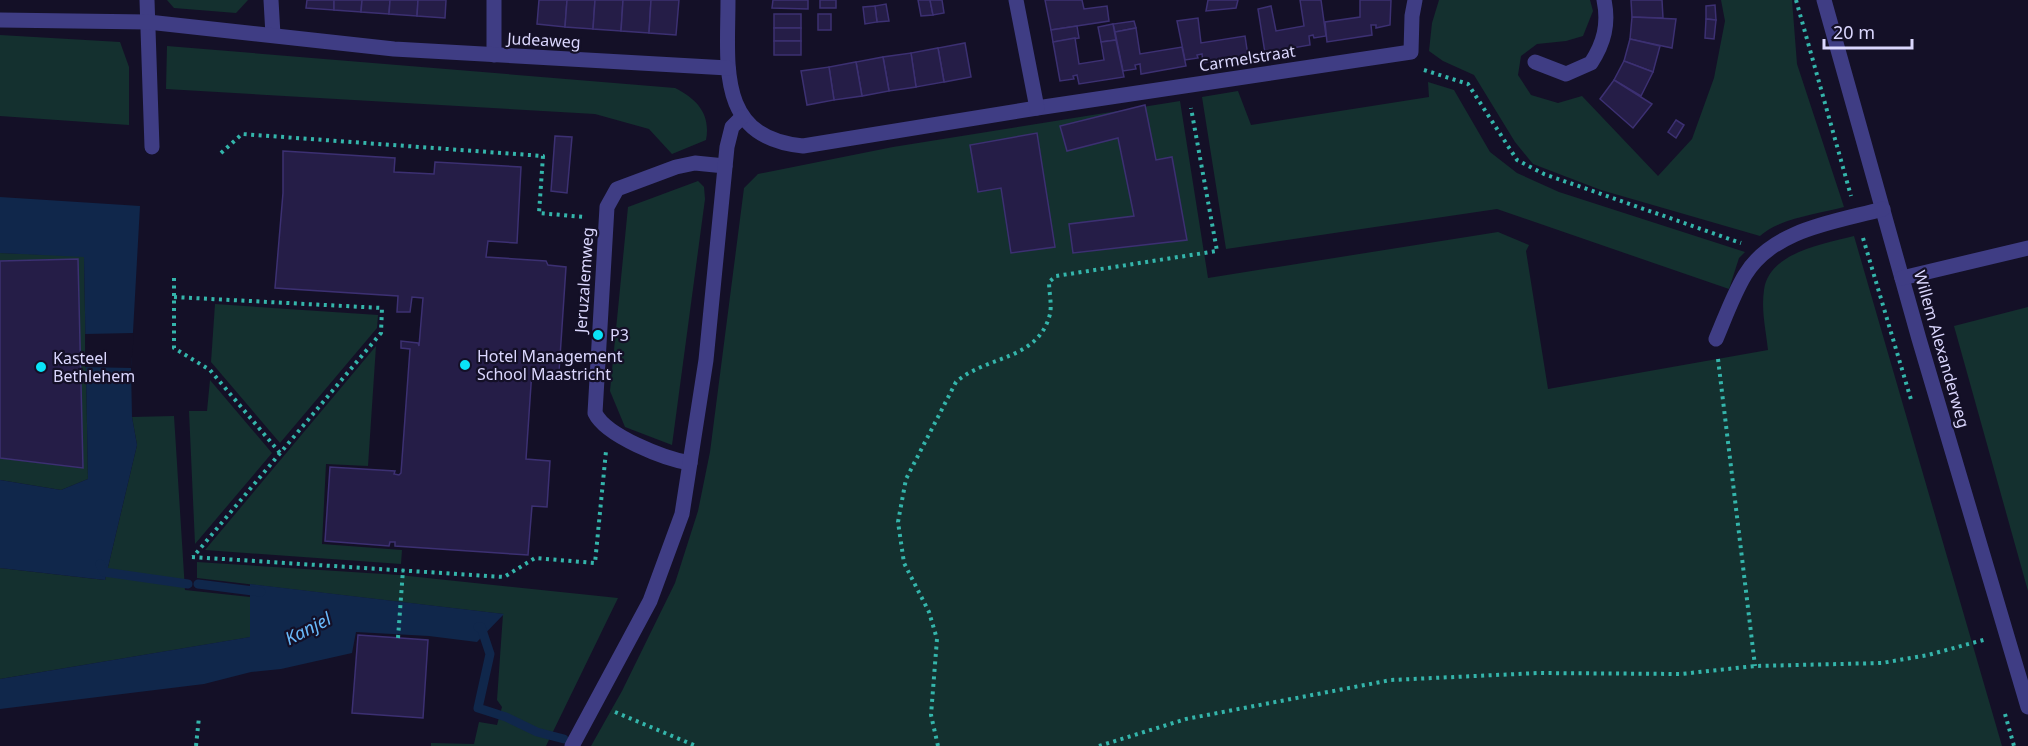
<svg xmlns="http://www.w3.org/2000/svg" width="2028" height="746" font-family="'Noto Sans',sans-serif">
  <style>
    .green { fill: #14302f }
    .water { fill: #10274b }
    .pier { fill: #141027 }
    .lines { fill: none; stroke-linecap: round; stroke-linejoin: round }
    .stream { stroke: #10274b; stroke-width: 9 }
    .building { fill: #251d47; stroke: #3c3072; stroke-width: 1.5 }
    .path { stroke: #34b5ab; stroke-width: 4; stroke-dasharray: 3 4.5; stroke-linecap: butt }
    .minor { stroke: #3f3d84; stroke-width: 15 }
    .poi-dot { fill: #0ae3f7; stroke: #141027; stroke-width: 2 }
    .labels { text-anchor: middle; stroke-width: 4.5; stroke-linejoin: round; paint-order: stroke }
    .street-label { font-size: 16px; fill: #dbd7fe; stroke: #141027 }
    .poi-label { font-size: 16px; fill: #dbd7fe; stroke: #141027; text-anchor: start }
    .water-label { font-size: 18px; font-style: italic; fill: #69b9fa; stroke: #141027 }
  </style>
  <rect width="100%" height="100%" fill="#141027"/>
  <g class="green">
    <path d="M167 0H248L236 13 174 8Z"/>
    <path d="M1439 0H1590L1593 11 1583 36 1566 41 1537 44 1521 56 1518 75 1531 95 1558 103 1582 96 1658 176 1692 139 1714 78 1725 21 1721 0H1792L1797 64 1844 207C1821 213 1777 219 1760 236L1601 190 1533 164 1515 142 1474 75 1443 61 1429 51 1432 23Z"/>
    <path d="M0 35 120 42 129 67V125L0 116Z"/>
    <path d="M167 46 675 88C697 99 711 114 706 140L672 154 649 129 595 114 166 89Z"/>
    <path d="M1428 82 1454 90 1490 152 1517 173 1559 192 1745 252 1739 258 1729 289 1497 209 1226 249 1202 97 1238 91 1251 125 1429 97Z"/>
    <path d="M1180 101 1208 278 1498 232 1529 245 1526 251 1548 389 1768 350C1766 330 1761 311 1764 290 1769 252 1824 244 1854 236L2002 746H591L622 691 675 583 698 511 710 452 744 188 758 174 893 147Z"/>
    <path d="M698 181 704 187 705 199 672 445 625 427 610 391 628 207Z"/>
    <path d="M0 253 84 256 88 479 61 490 0 480V458L83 468 77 259 0 261Z"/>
    <path d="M215 304 378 315 377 328 280 443 211 362Z"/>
    <path d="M2028 307V591L1954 326Z"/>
    <path d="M376 346 368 466 326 464 322 544 402 550 401 564 205 550Z"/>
    <path d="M210 380 272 453 195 544 189 411H207Z"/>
    <path d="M174 416 185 590 250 597 251 637 0 679V568L105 580 137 445 132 417Z"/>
    <path d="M197 562 399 575 618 598 546 746H431V743L474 744 479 722 497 725 502 707 497 700 503 614 197 578Z"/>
  </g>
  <g class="water">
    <path d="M0 197 140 206 131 368 132 417 137 445 105 580 0 568V480L61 490 88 479 84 257 0 253Z"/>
    <path d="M250 584 504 614 477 642 429 636 356 632 352 653 281 669 251 672 204 684 0 709V679L250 637Z"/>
  </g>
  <path class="pier" d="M134 333 131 368 85 367V334Z"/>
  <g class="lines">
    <g class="stream">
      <path d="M100 564 104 572 188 584"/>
      <path d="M198 584 261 592"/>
      <path d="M478 627H481L490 654 478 708 506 717 537 732 564 739"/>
    </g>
  </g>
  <g class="building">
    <path d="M307 0H334V10L306 8Z"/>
    <path d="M334 0H362L361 12 334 10Z"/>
    <path d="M362 0H390L389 14 361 12Z"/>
    <path d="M390 0H418L417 16 389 14Z"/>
    <path d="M418 0H446L445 18 417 16Z"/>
    <path d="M539 0H567L565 27 537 24Z"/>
    <path d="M567 0H595L593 29 565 27Z"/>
    <path d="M595 0H623L621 31 593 29Z"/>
    <path d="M623 0H651L649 33 621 31Z"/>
    <path d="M651 0H679L676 35 649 33Z"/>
    <path d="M773 0H808V9L772 8Z"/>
    <rect x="820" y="0" width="16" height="8"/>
    <path d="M918 0H930L933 15 921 16Z"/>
    <path d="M930 0H942L944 13 933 15Z"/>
    <path d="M1045 0H1082L1084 9 1107 6 1109 21 1051 30Z"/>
    <path d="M1208 0H1238L1236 8 1206 11Z"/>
    <path d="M1300 0H1321L1326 36 1314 38 1313 35 1309 36 1310 45 1265 53 1258 9 1271 6 1276 31 1304 26Z"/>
    <path d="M1360 0H1391L1390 25 1376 28V25H1371L1372 35 1327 42 1325 22 1360 17Z"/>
    <path d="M1631 0H1662L1663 18 1632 17Z"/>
    <path d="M886 4 889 21 877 22 875 6Z"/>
    <path d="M1715 5 1716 20 1706 19V6Z"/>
    <path d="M875 6 877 22 865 24 863 7Z"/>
    <rect x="774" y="14" width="27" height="14"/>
    <rect x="818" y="14" width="13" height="16"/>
    <path d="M1632 17 1676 19 1672 48 1630 39Z"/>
    <path d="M1198 18 1201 43 1245 36 1248 56 1203 63 1202 54 1197 55 1198 58 1185 60 1177 21Z"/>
    <path d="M1706 19 1716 20 1714 39 1705 38Z"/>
    <path d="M1134 21 1136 28 1115 32 1113 24Z"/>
    <path d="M1113 24 1116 40 1101 42 1098 27Z"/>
    <path d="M1077 26 1079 38 1053 42 1051 30Z"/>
    <rect x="774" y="28" width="27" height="13"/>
    <path d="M1136 28 1140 54 1182 47 1186 66 1141 74 1140 64 1135 65 1136 69 1123 71 1115 32Z"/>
    <path d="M1075 38 1079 64 1104 60 1101 42 1116 40 1124 77 1079 84 1077 75 1073 76 1074 79 1060 81 1053 42Z"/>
    <path d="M1630 39 1660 46 1653 72 1624 61Z"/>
    <rect x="774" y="41" width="27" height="14"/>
    <path d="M965 43 971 77 944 82 938 48Z"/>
    <path d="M938 48 944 82 916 87 911 53Z"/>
    <path d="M911 53 916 87 889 91 883 57Z"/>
    <path d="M883 57 889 91 862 96 856 62Z"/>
    <path d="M1624 61 1653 72 1641 96 1614 80Z"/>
    <path d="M856 62 862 96 834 100 829 67Z"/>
    <path d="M829 67 834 100 807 105 801 71Z"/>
    <path d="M1614 80 1652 104 1633 128 1600 99Z"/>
    <path d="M1145 105 1156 160 1172 157 1187 240 1073 253 1069 224 1134 216 1118 138 1067 151 1060 126Z"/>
    <path d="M1676 120 1684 125 1676 138 1668 132Z"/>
    <path d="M1037 133 1055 247 1011 253 1001 188 978 192 970 145Z"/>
    <path d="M555 136 572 137 567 193 551 191Z"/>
    <path d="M283 151 395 158 394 172 434 174 435 162 521 167 517 243 488 241 486 257 546 261 548 265 566 267 559 372 532 370 526 459 550 461 547 507 532 506 528 555 395 546V542H390L389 546 325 541 330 467 395 471 394 474 399 475 401 473 410 349 401 348V341L418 343 419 346 423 298 412 297 410 312H397L398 296 275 288 283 193Z"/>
    <path d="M78 259 83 468 0 458V261Z"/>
    <path d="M358 635 428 640 423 718 352 713Z"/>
  </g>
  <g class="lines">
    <g class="path">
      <path d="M1796 0 1851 196"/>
      <path d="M1424 70 1468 84 1517 160 1544 174 1741 243"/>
      <path d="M221 153 242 134 543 156 539 213 584 217"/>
      <path d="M1863 238 1912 403"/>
      <path d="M174 278V348L210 370 280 453"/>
      <path d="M174 297 382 308 381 333 193 557"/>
      <path d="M1718 359 1755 666"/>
      <path d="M192 557 504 577 535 558 595 563 606 451"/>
      <path d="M398 638 403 570"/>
      <path d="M615 712 696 746"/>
      <path d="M2005 714 2014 746"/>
      <path d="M196 746 199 717"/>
      <path d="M938 746 931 715 937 639 929 612 904 563 898 522 906 479 956 382C987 355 1038 361 1050 314 1052 305 1049 291 1049 282L1056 276 1217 251 1191 108"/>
      <path d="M1099 746 1186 719 1391 680 1538 673 1681 674 1755 666 1882 663 1928 655 1987 639"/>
    </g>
    <g class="minor">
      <path d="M147 0 152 147"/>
      <path d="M271 0 273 35"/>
      <path d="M494 0V55"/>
      <path d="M728 0C728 65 716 138 803 146L1037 108 1411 52 1412 16 1415 0"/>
      <path d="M1016 0 1037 108"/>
      <path d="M1824 0 1919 339 2028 707"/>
      <path d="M0 20 148 22 394 49 728 68"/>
      <path d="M1535 62 1566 74 1591 63C1604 43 1609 24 1604 0"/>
      <path d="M1902 278 2028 248"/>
      <path d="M1716 339C1725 318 1733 295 1745 275 1773 229 1835 222 1883 209"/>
      <path d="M690 463C665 459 606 436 595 413L607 207 617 189 676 167 695 163 725 166"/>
      <path d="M572 746 650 601 682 514 706 360 727 147 732 127 742 117"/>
    </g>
  </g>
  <g class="poi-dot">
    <circle cx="598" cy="335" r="6"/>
    <circle cx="465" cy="365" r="6"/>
    <circle cx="41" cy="367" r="6"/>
  </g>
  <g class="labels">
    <g class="street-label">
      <text transform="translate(544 40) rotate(3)" y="6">Judeaweg</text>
      <text transform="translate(1247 58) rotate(-9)" y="6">Carmelstraat</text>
      <text transform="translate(584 280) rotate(-86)" y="6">Jeruzalemweg</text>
      <text transform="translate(1942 349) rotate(74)" y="6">Willem Alexanderweg</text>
    </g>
    <g class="poi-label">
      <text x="610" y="341">P3</text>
      <text x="477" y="362">Hotel Management<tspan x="477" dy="18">School Maastricht</tspan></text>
      <text x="53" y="364">Kasteel<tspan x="53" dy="18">Bethlehem</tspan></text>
    </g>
    <g class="water-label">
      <text transform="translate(308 629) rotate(-27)" y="6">Kanjel</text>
    </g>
  </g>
  <path d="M1824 39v9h88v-9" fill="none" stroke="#dbd7fe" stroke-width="3"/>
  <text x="1833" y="39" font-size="18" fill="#dbd7fe" stroke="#141027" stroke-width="4.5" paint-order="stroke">20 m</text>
</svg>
